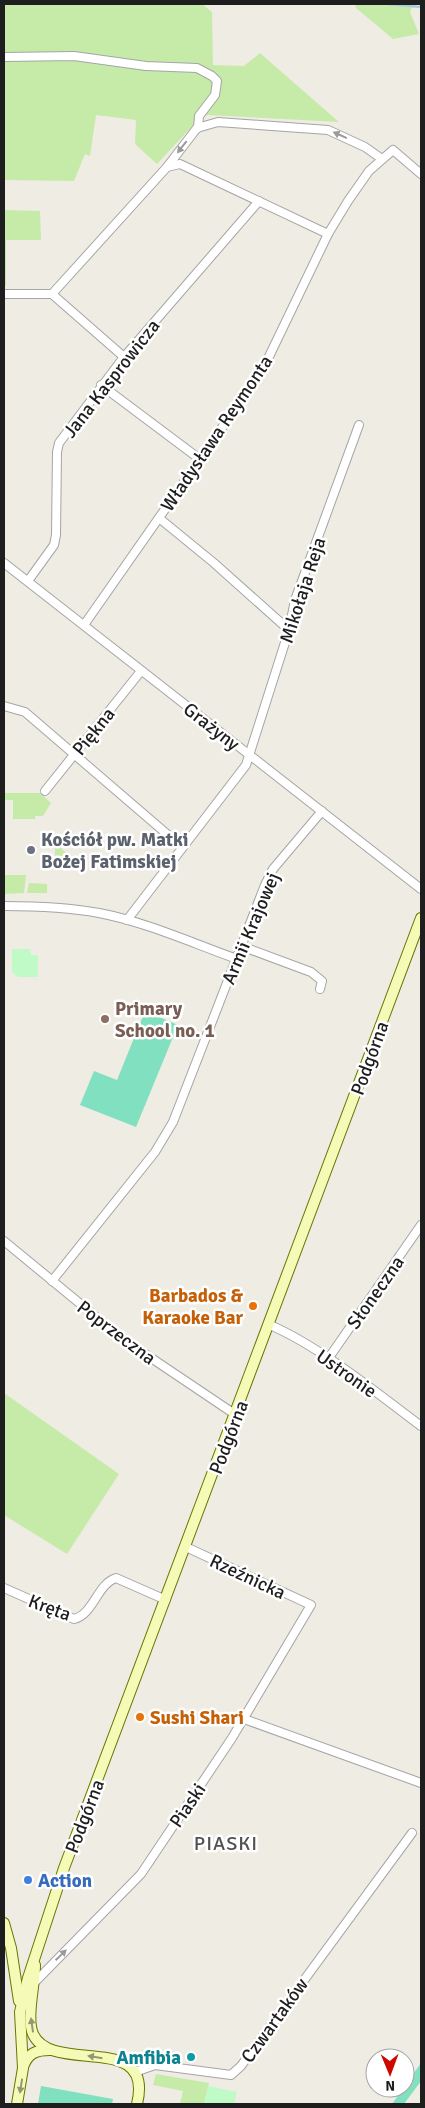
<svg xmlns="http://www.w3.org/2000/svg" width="425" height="2108" font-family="Signika,sans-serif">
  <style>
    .grass { fill: #c6eba8 }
    .park { fill: #c0fbc7 }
    .pitch { fill: #80e0bf }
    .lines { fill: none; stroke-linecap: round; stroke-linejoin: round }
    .stream { stroke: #a3cede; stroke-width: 2.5 }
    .street-casing { stroke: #a5a5a5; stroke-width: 10 }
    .secondary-casing { stroke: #667802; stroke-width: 12 }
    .street { stroke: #fff; stroke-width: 8 }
    .secondary { stroke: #f5fbb6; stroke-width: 10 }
    .oneway { fill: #9a9a9a }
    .oneway2 { fill: #949872 }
    .worship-dot { fill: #6b7280; stroke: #fff; stroke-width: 2 }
    .education-dot { fill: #8d6e63; stroke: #fff; stroke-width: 2 }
    .food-dot { fill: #e8710a; stroke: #fff; stroke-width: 2 }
    .shop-dot { fill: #3f7fe0; stroke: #fff; stroke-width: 2 }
    .culture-dot { fill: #0f9aa8; stroke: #fff; stroke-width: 2 }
    .labels { text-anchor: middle; stroke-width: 5; stroke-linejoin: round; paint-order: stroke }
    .street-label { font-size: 19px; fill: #1e1e1e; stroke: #fff }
    .worship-label { font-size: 19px; font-weight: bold; fill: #5b616d; stroke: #fff; text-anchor: start }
    .education-label { font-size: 19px; font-weight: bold; fill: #785e54; stroke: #fff; text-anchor: start }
    .food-label { font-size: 19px; font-weight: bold; fill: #c56008; stroke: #fff; text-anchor: end }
    .shop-label { font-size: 19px; font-weight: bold; fill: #366cbe; stroke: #fff; text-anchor: start }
    .culture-label { font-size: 19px; font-weight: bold; fill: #0d838f; stroke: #fff; text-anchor: end }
    .neighbourhood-label { font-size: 20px; letter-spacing: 1px; fill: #515151; stroke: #fff }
  </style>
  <rect width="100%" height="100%" fill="#efece4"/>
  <g class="grass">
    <path d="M4 4H202L212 12 213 65 244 66 260 53 339 122 207 115 197 121 157 164 135 144 136 120 96 115 90 156 85 154 74 181 4 180Z"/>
    <path d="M355 4H413L410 12 419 34 393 39 356 8Z"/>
    <path d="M4 210 40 211 41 240H6V286H4Z"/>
    <path d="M4 793H40L51 803 43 816H35V819H13V800H4Z"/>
    <path d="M58 845 69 856V861L58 871 55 870V846Z"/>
    <path d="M4 875H26L24 893 4 894Z"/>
    <path d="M29 883 47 884V893H27Z"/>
    <path d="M4 1393 119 1474 67 1554 4 1515Z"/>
    <path d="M156 2074 209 2083 204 2104H180L183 2091 153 2085Z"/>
  </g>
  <g class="park">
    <path d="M12 949H30L31 955H38V977H18L12 972Z"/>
    <path d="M208 2086 237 2092 234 2104H204Z"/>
  </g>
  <g class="pitch">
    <path d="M145 1011 178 1025 136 1127 80 1105 94 1071 117 1080Z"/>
    <path d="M421 2063V2081L404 2104H392Z"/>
    <path d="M41 2086 113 2099 112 2104H38Z"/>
  </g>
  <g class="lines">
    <path class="stream" d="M388 4 421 7"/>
    <g class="street-casing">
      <g id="street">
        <path d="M4 57 74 56 146 66 197 68 212 76 217 81 215 95 199 116 198 128"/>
        <path d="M167 167 197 128 218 122 328 130 365 147 382 159"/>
        <path d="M4 294H52L167 167 180 164 328 234"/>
        <path d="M52 294 124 357"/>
        <path d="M101 385 201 460"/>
        <path d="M159 518 214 563 289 630"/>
        <path d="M4 563 421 889"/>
        <path d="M28 581 54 545 56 535 57 452 59 443 124 357 259 201"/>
        <path d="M84 625 263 369 328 234 348 201 369 171 393 150 421 174"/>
        <path d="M4 706 25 712 182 847"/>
        <path d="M45 791 141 671"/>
        <path d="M4 906C36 906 67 907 99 913 146 922 192 943 237 959"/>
        <path d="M127 920 246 765 289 630 295 600 359 425"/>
        <path d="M241 946 311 972 322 981 320 989"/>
        <path d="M4 1241 123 1339 236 1415"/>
        <path d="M52 1281 155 1152 173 1122 265 885 273 869 322 811"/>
        <path d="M270 1325C319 1346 377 1393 421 1426"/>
        <path d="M328 1359 421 1225"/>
        <path d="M4 1588 74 1619C94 1614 97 1584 116 1578L166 1600"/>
        <path d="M244 1719 421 1783"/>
        <path d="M35 1982 141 1874 232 1738 311 1605 186 1547"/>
        <path d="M135 2072 155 2065 231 2075 241 2066 412 1833"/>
      </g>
    </g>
    <g class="secondary-casing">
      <g id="secondary">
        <path d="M4 1923 11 1948 19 2001"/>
        <path d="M35 1965C35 1984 26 2018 33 2034 52 2076 155 2030 137 2104"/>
        <path d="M23 2067C28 2053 36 2050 50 2050"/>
        <path d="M17 2104 23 2068 20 2012 28 1978 64 1868 421 918"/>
      </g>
    </g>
    <use href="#street" class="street"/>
    <use href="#secondary" class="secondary"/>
  </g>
  <defs><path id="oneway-solid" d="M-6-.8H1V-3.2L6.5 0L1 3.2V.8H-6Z" transform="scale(1.25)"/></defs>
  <g class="oneway">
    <use href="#oneway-solid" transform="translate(340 135) rotate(-156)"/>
    <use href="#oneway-solid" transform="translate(182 147) rotate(128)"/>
    <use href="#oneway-solid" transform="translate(61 1955) rotate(-44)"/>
  </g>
  <g class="oneway2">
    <use href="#oneway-solid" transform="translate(32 2025) rotate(-98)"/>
    <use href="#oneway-solid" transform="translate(95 2057) rotate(-171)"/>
    <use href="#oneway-solid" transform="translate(21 2086) rotate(99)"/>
  </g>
  <circle class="worship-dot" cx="31" cy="850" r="5"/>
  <circle class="education-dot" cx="105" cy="1019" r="5"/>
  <g class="food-dot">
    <circle cx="253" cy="1306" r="5"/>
    <circle cx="140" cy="1717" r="5"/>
  </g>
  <circle class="shop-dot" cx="28" cy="1880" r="5"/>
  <circle class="culture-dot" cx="191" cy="2057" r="5"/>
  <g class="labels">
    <g class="street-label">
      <text transform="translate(111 378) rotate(-52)" y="7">Jana Kasprowicza</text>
      <text transform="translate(216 433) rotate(-56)" y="7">Władysława Reymonta</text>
      <text transform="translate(302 590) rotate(-72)" y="7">Mikołaja Reja</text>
      <text transform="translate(212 726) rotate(38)" y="7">Grażyny</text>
      <text transform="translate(93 731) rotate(-51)" y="7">Piękna</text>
      <text transform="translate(250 928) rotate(-67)" y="7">Armii Krajowej</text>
      <text transform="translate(369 1058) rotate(-70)" y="7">Podgórna</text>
      <text transform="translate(375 1292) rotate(-55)" y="7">Słoneczna</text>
      <text transform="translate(117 1332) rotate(37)" y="7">Poprzeczna</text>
      <text transform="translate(347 1373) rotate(35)" y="7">Ustronie</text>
      <text transform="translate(228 1437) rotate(-69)" y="7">Podgórna</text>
      <text transform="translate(248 1576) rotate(25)" y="7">Rzeźnicka</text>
      <text transform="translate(50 1607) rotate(20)" y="7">Kręta</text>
      <text transform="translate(187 1805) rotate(-56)" y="7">Piaski</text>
      <text transform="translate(84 1816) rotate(-69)" y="7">Podgórna</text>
      <text transform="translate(274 2020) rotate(-54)" y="7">Czwartaków</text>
    </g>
    <g class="worship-label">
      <text x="41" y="846">Kościół pw. Matki<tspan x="41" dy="22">Bożej Fatimskiej</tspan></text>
    </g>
    <g class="education-label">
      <text x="115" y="1015">Primary<tspan x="115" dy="22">School no. 1</tspan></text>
    </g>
    <g class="food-label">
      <text x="243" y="1302">Barbados &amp;<tspan x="243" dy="22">Karaoke Bar</tspan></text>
      <text x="150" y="1724" text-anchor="start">Sushi Shari</text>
    </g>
    <g class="shop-label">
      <text x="38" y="1887">Action</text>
    </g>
    <g class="culture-label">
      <text x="181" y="2064">Amfibia</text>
    </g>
    <g class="neighbourhood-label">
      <text x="226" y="1850">PIASKI</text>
    </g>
  </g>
  <rect width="425" height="2108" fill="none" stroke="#1e1e1e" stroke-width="10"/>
  <g transform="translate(390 2073) rotate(179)"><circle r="24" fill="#ffffff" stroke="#a5a5a5"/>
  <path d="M0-4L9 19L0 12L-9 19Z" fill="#cc0800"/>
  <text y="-8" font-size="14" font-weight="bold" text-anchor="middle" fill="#1e1e1e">N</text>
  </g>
</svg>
